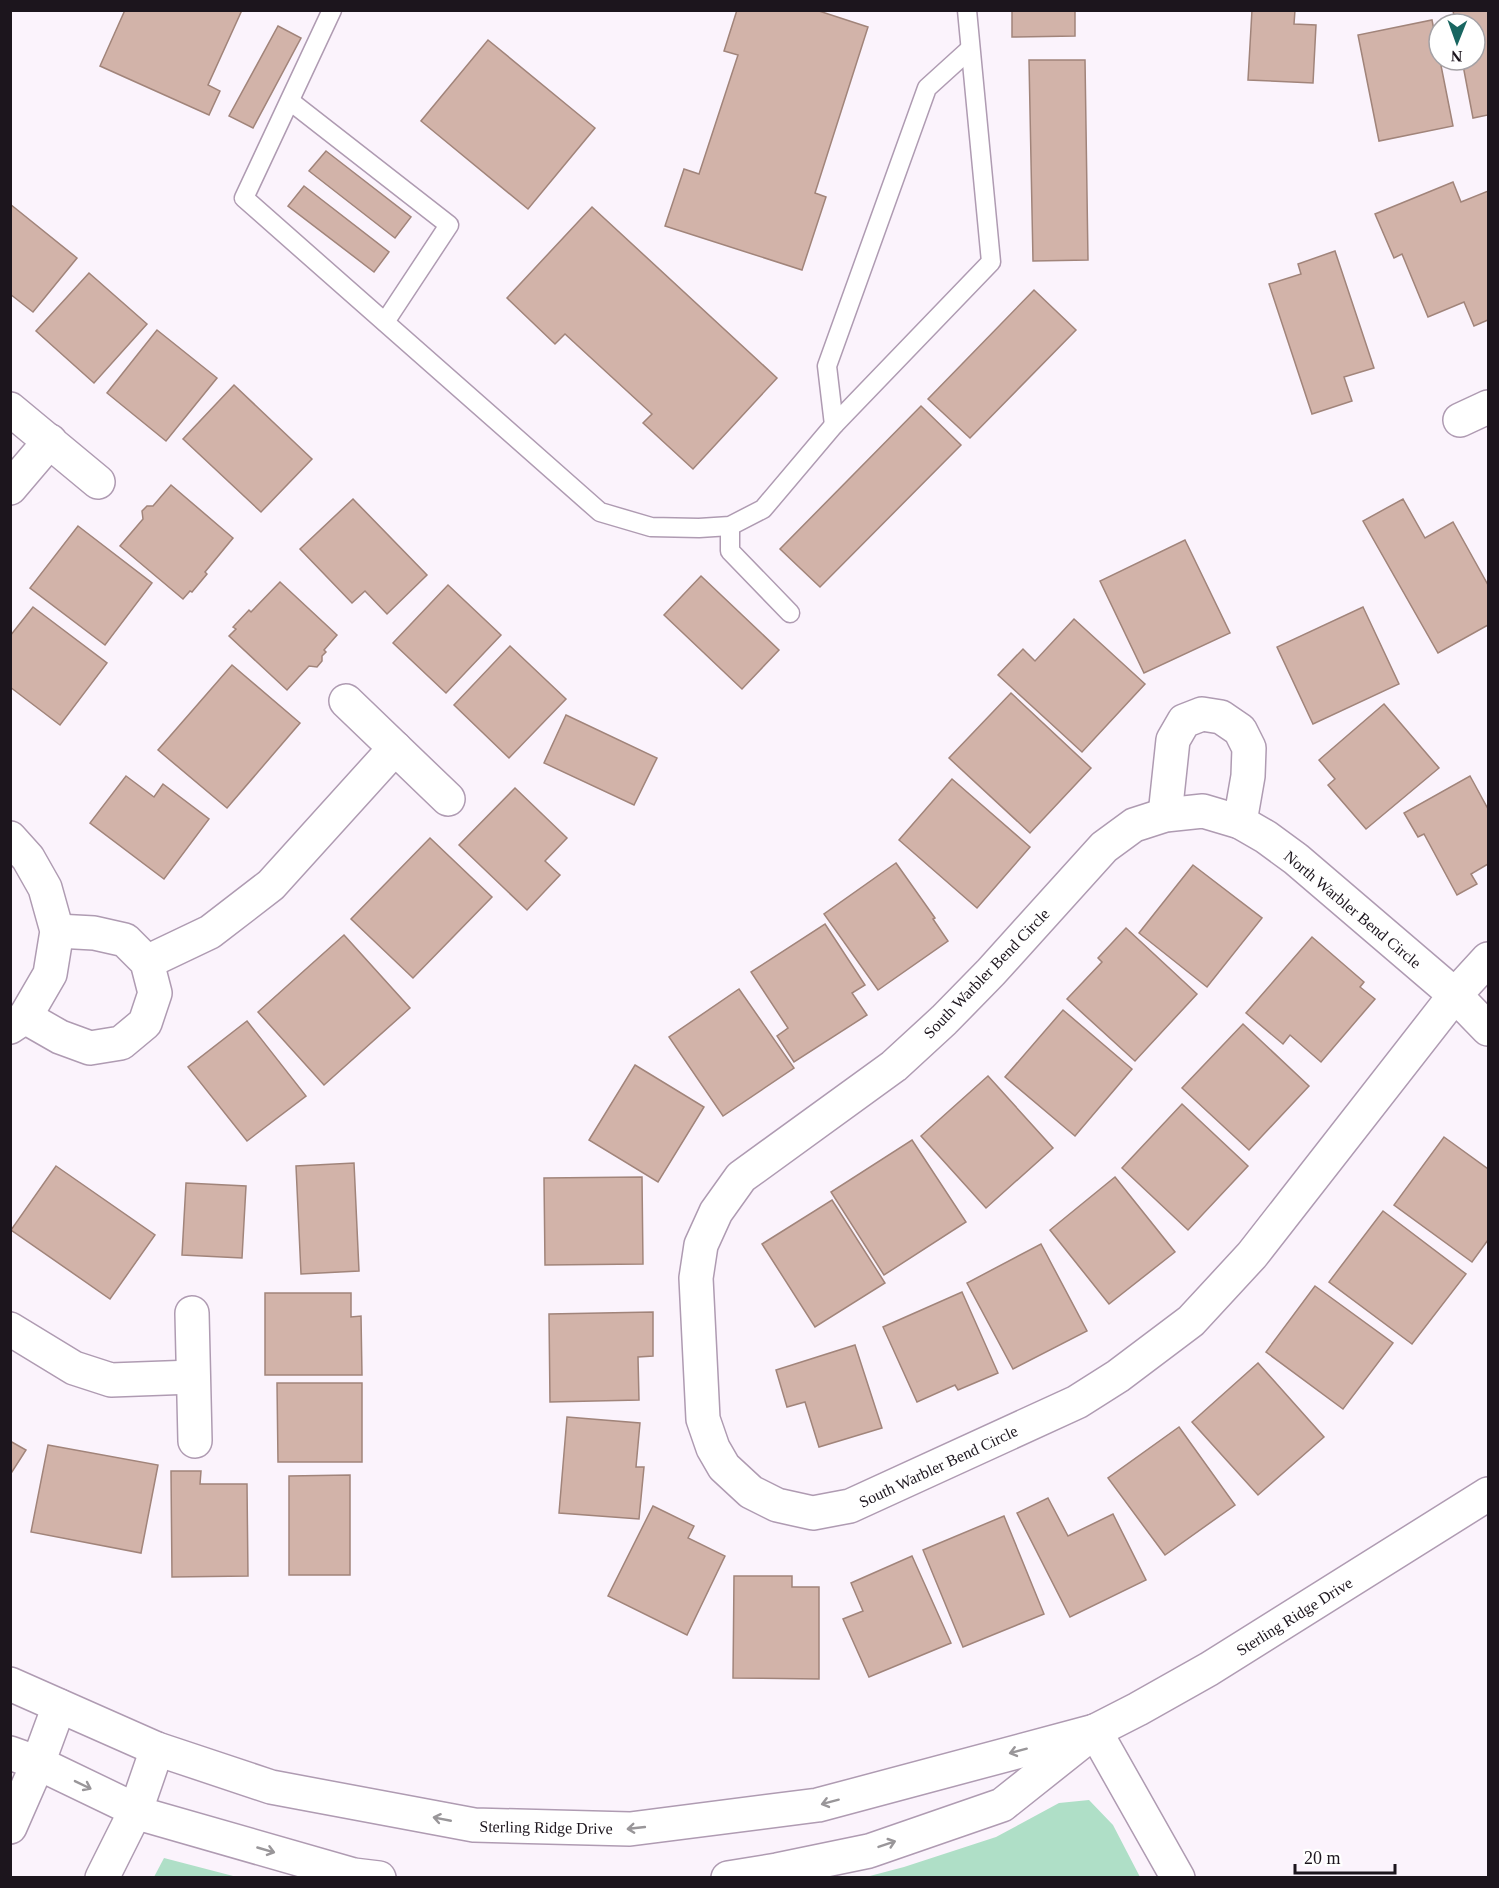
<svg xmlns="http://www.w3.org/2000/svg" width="1499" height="1888" font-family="Georgia,serif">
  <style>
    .green { fill: #afdfc7 }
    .building { fill: #d2b3a9; stroke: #a1847a; stroke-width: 1.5 }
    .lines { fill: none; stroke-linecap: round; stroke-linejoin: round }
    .lane-casing { stroke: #af9bb2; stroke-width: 21 }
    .street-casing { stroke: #af9bb2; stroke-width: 36 }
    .secondary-casing { stroke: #af9bb2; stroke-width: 36 }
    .lane { stroke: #fff; stroke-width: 18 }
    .street { stroke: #fff; stroke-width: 33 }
    .secondary { stroke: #fff; stroke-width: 33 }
    .oneway { stroke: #999699 }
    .labels { text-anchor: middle; stroke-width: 4.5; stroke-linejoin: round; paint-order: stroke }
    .street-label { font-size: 16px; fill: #1c151d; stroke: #fff }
  </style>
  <rect width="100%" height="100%" fill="#fbf3fc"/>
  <g class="green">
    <path d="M1089 1800 1113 1825 1140 1877H866L904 1867 996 1837 1059 1803Z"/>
    <path d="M164 1858 237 1877H154Z"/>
  </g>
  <g class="building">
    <path d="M125 10H242L208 85 220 91 209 115 100 66Z"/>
    <path d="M737 10H816L868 27 815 193 826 197 802 270 665 226 684 169 699 174 738 55 724 51Z"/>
    <path d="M1012 10H1075V36L1012 37Z"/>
    <path d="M1252 10H1295L1294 24 1316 25 1313 83 1248 80Z"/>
    <path d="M1453 10H1488V115L1473 118 1462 60H1475V24H1455Z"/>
    <path d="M1432 20 1453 126 1379 141 1358 35Z"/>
    <path d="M278 26 301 38 253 128 229 116Z"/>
    <path d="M488 40 595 128 528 209 421 121Z"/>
    <path d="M1029 60H1085L1088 260 1033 261Z"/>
    <path d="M326 151 411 217 395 238 309 171Z"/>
    <path d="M1453 182 1461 202 1488 191V320L1474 326 1464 302 1428 317 1402 254 1394 258 1375 214Z"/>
    <path d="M304 186 389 252 374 272 288 206Z"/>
    <path d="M10 204 77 258 33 312 10 294Z"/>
    <path d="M592 207 777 378 693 469 643 423 652 414 565 334 555 344 507 298Z"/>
    <path d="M1335 251 1374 368 1344 377 1352 401 1312 414 1269 284 1301 274 1298 264Z"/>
    <path d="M89 273 147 324 94 383 36 331Z"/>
    <path d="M1034 290 1076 330 970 438 928 399Z"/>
    <path d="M157 330 217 378 166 441 107 393Z"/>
    <path d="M234 385 312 459 261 512 183 439Z"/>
    <path d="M921 406 961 445 820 587 780 549Z"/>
    <path d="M171 485 233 538 205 572 207 574 192 592 190 591 183 599 120 546 143 519 142 511 147 506H153Z"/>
    <path d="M353 499 427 575 387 614 365 591 352 603 300 549Z"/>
    <path d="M1403 499 1425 538 1453 522 1488 585V625L1438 653 1363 521Z"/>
    <path d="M78 526 152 583 105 645 30 588Z"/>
    <path d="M1185 540 1230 633 1144 673 1100 581Z"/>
    <path d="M701 576 779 650 742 689 664 615Z"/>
    <path d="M280 582 337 635 324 650 326 652 322 656V661L317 667 309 666 287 690 229 636 236 629 233 627 249 610 251 612Z"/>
    <path d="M448 585 501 635 446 693 393 643Z"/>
    <path d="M33 607 107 663 60 725 10 687V636Z"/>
    <path d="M1363 607 1399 684 1313 724 1277 647Z"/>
    <path d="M1074 619 1145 684 1082 752 998 675 1023 649 1035 661Z"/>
    <path d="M510 646 566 699 509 758 454 705Z"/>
    <path d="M232 665 300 723 227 808 158 750Z"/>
    <path d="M1011 693 1091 768 1030 833 949 758Z"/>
    <path d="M1384 704 1439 768 1366 829 1328 785 1335 779 1319 760Z"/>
    <path d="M566 715 657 758 634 805 544 763Z"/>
    <path d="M126 776 154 797 163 784 209 819 164 879 90 823Z"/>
    <path d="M1470 776 1488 809V864L1471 874 1477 884 1457 895 1424 834 1418 837 1404 813Z"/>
    <path d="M952 779 1030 847 977 908 899 840Z"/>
    <path d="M515 788 567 838 545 861 560 875 527 910 459 845Z"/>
    <path d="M430 838 492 897 413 978 351 919Z"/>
    <path d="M896 863 935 918 933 919 948 941 878 990 824 914Z"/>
    <path d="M1193 865 1262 918 1207 987 1139 933Z"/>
    <path d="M825 924 865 985 852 993 867 1015 794 1062 777 1036 788 1028 751 972Z"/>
    <path d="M1126 928 1197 994 1135 1061 1067 999 1102 962 1098 958Z"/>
    <path d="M344 935 410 1008 324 1085 258 1012Z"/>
    <path d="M1312 937 1364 982 1360 987 1375 999 1321 1062 1290 1035 1283 1044 1246 1013Z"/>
    <path d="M739 989 794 1068 723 1116 669 1037Z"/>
    <path d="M1063 1010 1132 1069 1075 1136 1005 1077Z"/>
    <path d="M247 1021 306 1096 247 1141 188 1067Z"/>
    <path d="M1243 1024 1309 1086 1249 1150 1182 1088Z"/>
    <path d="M635 1065 704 1107 658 1182 589 1140Z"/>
    <path d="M988 1076 1053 1148 986 1208 921 1136Z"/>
    <path d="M1182 1104 1248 1166 1188 1230 1122 1168Z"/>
    <path d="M1444 1137 1488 1169V1240L1472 1262 1394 1205Z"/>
    <path d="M912 1140 966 1222 884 1275 831 1192Z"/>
    <path d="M354 1163 359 1271 301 1274 296 1166Z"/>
    <path d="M56 1166 155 1235 110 1299 11 1230Z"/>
    <path d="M642 1177 643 1264 545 1265 544 1178Z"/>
    <path d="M1115 1177 1175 1252 1109 1304 1050 1230Z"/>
    <path d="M186 1183 246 1186 242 1258 182 1255Z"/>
    <path d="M832 1200 885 1283 815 1327 762 1244Z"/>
    <path d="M1383 1211 1466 1274 1412 1344 1329 1282Z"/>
    <path d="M1041 1244 1087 1331 1013 1369 967 1283Z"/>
    <path d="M1315 1286 1393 1343 1343 1409 1266 1352Z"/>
    <path d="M962 1292 998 1373 958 1390 955 1385 917 1402 883 1327Z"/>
    <path d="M265 1293H351V1317L361 1316 362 1375H265Z"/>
    <path d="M653 1312V1356L638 1357 639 1400 550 1402 549 1314Z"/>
    <path d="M855 1345 882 1428 819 1447 805 1402 787 1407 776 1370Z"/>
    <path d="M1258 1363 1324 1437 1258 1495 1192 1422Z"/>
    <path d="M277 1383H362V1462H278Z"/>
    <path d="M567 1417 640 1423 636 1467H644L639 1519 559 1513Z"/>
    <path d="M1179 1427 1235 1505 1165 1555 1108 1478Z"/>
    <path d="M10 1441 26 1450 10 1475Z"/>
    <path d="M48 1445 158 1465 141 1553 31 1532Z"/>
    <path d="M171 1471H201L200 1484H247L248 1576 172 1577Z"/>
    <path d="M350 1475V1575H289V1476Z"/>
    <path d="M1048 1498 1068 1536 1113 1514 1146 1580 1070 1617 1017 1513Z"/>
    <path d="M653 1506 694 1526 688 1538 725 1556 687 1635 608 1596Z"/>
    <path d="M1004 1516 1044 1614 963 1647 923 1550Z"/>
    <path d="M912 1556 951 1643 869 1677 843 1619 863 1611 851 1583Z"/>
    <path d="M734 1576H792V1587H819V1679L733 1678Z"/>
  </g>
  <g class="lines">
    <g class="lane-casing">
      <g id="lane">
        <path d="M332 10 244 198 600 512 651 527 699 528 730 526 763 509 834 425 991 262 967 10"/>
        <path d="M290 101 449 225 385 322"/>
        <path d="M834 425 827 366 927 88 970 49"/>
        <path d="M730 526V551L790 613"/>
      </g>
    </g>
    <g class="street-casing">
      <g id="street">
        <path d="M10 409 98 482"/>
        <path d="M1460 420 1488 407"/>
        <path d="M10 488 50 441"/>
        <path d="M346 701 448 799"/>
        <path d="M1165 815 1173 740 1184 721 1202 714 1221 717 1240 730 1249 748 1248 776 1240 822"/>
        <path d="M10 838 28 858 45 888 57 931 50 974 25 1017 10 1027"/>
        <path d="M1488 959 1455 995 1252 1255 1191 1321 1118 1376 1077 1402 850 1506 813 1513 777 1505 751 1492 724 1467 713 1448 703 1419 696 1278 701 1245 716 1212 741 1177 894 1066 944 1020 991 972 1104 847 1134 825 1165 815 1203 811 1240 822 1266 837 1296 859 1455 995 1488 1029"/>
        <path d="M147 962 210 932 271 885 395 748"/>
        <path d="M25 1017 60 1037 90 1048 121 1043 145 1023 155 993 147 962 125 940 94 933 57 931"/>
        <path d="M192 1313 195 1441"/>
        <path d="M10 1329 74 1368 111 1380 193 1377"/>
        <path d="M1095 1731 1178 1878"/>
        <path d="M10 1827 38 1763 59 1706"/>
        <path d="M102 1878 136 1810 157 1749"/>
      </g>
    </g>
    <g class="secondary-casing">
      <g id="secondary">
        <path d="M10 1684 157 1749 271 1787 474 1825 630 1829 818 1805 1095 1731"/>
        <path d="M10 1753 38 1763 148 1816 354 1875 379 1878"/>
        <path d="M728 1878 777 1870 869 1851 1002 1805 1095 1731 1138 1709 1209 1669 1488 1494"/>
      </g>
    </g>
    <use href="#lane" class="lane"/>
    <use href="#street" class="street"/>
    <use href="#secondary" class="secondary"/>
  </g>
  <defs><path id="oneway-shaft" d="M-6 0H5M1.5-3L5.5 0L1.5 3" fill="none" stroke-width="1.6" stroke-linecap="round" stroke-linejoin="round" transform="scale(1.5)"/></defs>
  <g class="oneway">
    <use href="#oneway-shaft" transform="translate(1018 1751) rotate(165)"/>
    <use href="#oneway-shaft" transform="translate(83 1785) rotate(26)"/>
    <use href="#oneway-shaft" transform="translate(830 1802) rotate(165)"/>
    <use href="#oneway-shaft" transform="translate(442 1819) rotate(-169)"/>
    <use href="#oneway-shaft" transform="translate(636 1828) rotate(174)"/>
    <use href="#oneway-shaft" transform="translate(887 1844) rotate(-19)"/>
    <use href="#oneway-shaft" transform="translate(266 1850) rotate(16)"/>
  </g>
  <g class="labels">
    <g class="street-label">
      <text transform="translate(1353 909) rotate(40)" y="6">North Warbler Bend Circle</text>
      <text transform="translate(986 973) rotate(-46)" y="6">South Warbler Bend Circle</text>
      <text transform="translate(938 1466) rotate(-25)" y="6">South Warbler Bend Circle</text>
      <text transform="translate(1294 1616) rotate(-32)" y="6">Sterling Ridge Drive</text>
      <text transform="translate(546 1827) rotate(1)" y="6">Sterling Ridge Drive</text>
    </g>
  </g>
  <rect width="1499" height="1888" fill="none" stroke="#1c151d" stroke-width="24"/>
  <g transform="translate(1457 42) rotate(181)"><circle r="28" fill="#ffffff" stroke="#a4a1a5" stroke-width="1.5"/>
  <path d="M0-4.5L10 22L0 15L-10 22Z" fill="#196661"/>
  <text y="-9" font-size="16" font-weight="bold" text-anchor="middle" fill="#1c151d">N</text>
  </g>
  <path d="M1295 1864v9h100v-9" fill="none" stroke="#1c151d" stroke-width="3"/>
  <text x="1304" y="1864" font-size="18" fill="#1c151d" stroke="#ffffff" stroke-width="4.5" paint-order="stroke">20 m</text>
</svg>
